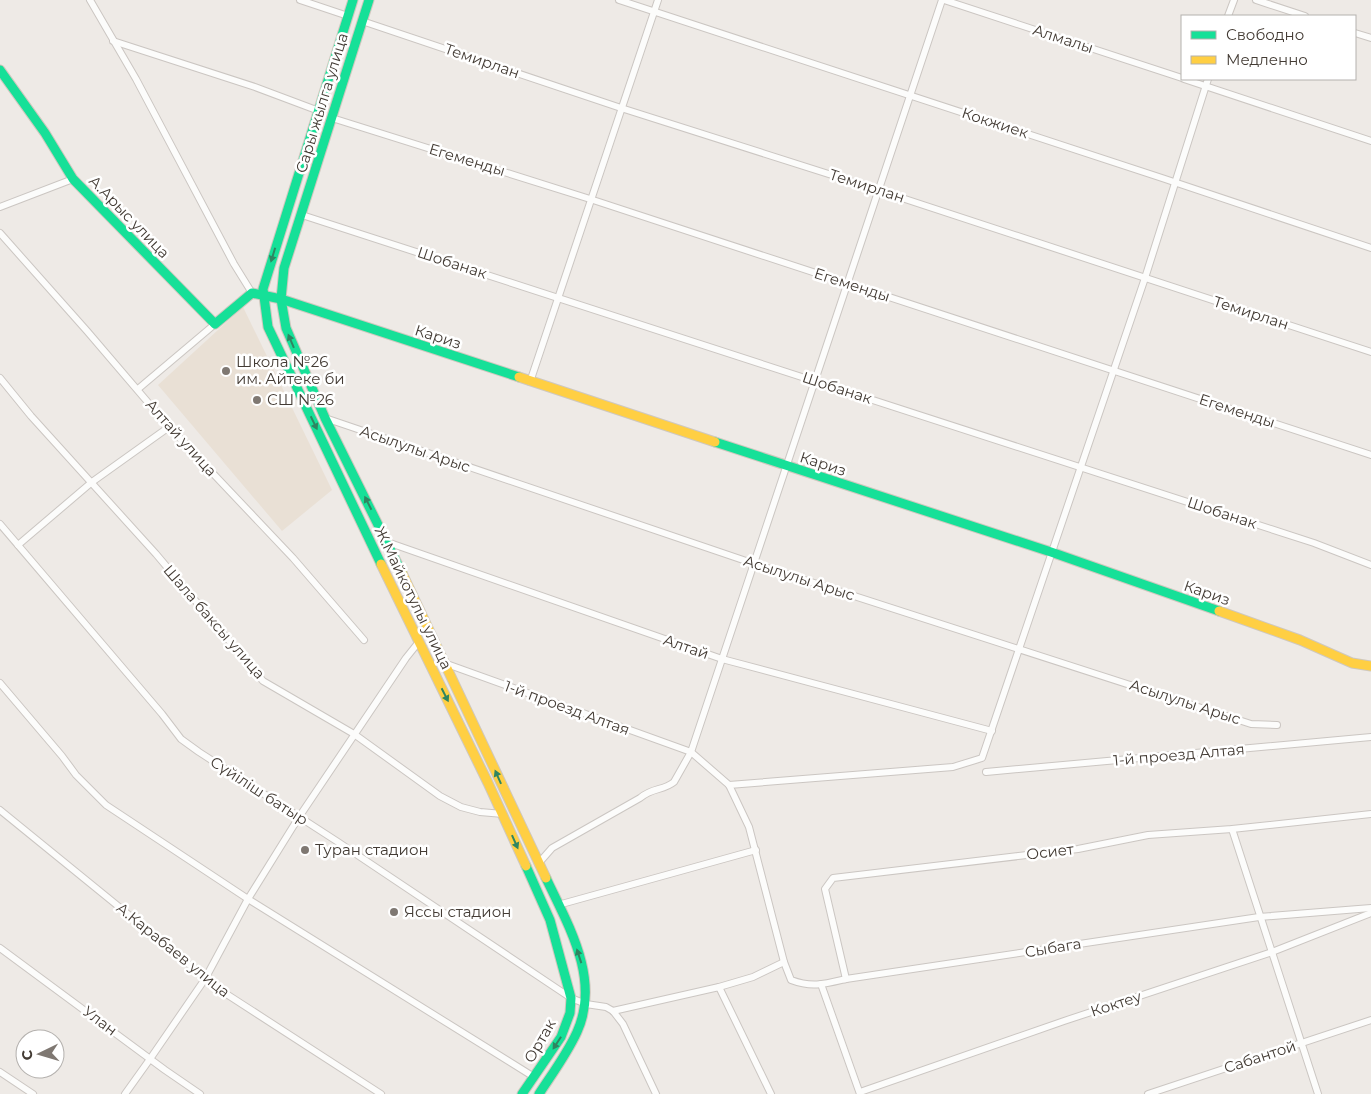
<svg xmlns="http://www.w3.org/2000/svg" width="1371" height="1094" font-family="Montserrat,sans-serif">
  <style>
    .education { fill: #e9e0d5 }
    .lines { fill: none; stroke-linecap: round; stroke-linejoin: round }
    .street-casing { stroke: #cbc6c2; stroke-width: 8 }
    .fast-casing { stroke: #cfc8be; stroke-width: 11 }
    .slow-casing { stroke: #cfc8be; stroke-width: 11 }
    .street { stroke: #fcfcfb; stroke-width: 6 }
    .fast { stroke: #16e098; stroke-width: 9 }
    .slow { stroke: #ffcf43; stroke-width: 9 }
    .oneway { fill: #2f8561 }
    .poi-dot { fill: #7f7872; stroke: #fff; stroke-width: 2 }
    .labels { text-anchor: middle; stroke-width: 5; stroke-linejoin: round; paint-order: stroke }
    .street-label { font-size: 15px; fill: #433b34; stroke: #fff }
    .poi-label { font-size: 15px; fill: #433b34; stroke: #fff; text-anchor: start }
  </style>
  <rect width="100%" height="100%" fill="#eeeae6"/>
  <path class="education" d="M243 307 332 490 282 531 158 385Z"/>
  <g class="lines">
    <g class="street-casing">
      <g id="street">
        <path d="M90 0 136 79 234 264 252 293"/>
        <path d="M300 0 348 16"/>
        <path d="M619 0 1162 178 1371 248"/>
        <path d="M944 0 1182 78"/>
        <path d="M1256 0 1305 16"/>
        <path d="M1228 16 1234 0"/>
        <path d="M362 21 621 108 838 177 1371 352"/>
        <path d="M1355 33 1371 38"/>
        <path d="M113 41 255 87 319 111"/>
        <path d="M1184 79 1371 141"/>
        <path d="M332 118 590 199 1371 455"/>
        <path d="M0 207 73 179"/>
        <path d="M302 215 1314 543 1371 565"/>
        <path d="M0 233 87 331 169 427 293 558 364 640"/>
        <path d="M0 378 31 416 156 554 263 681 354 734 440 796 461 807 480 812 503 814"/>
        <path d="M530 382 658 0"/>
        <path d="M138 389 215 324"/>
        <path d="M325 418 755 564 1251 724 1277 725"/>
        <path d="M0 524 162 714 181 739 199 752 338 842 571 998 586 1004 606 1007 613 1011 623 1024 656 1094"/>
        <path d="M387 542 722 659 992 731"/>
        <path d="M18 545 92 482 169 427"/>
        <path d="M444 663 691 752 729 785 749 827 784 962 791 980C812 988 825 984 846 979L1259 917 1371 908"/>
        <path d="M0 683 62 756 76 775 106 805 248 899 534 1077"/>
        <path d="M986 772 1371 737"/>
        <path d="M729 785 953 767 982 758 1145 278 1208 79"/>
        <path d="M0 810 177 954 214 986 381 1094"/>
        <path d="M1232 829 1318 1094"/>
        <path d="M538 864 552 848 640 798C653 787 663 791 674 782L691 752 942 0"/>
        <path d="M558 905 756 850"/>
        <path d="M0 948 165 1070 200 1094"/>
        <path d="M846 979 825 889 833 878 1078 849 1148 835 1232 829 1371 814"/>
        <path d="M821 984 860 1094"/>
        <path d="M719 987 753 977 784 962"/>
        <path d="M613 1011 719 987 771 1094"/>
        <path d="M0 1072 33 1094"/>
        <path d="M860 1092 1064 1021 1272 952 1371 913"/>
        <path d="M125 1094 150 1059 205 979 248 899 299 817 406 658 418 643"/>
        <path d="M1148 1094 1371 1020"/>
      </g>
    </g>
    <g class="fast-casing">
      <g id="fast">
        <path d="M353 0 263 289 268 327 381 564"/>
        <path d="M369 0 284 268 281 299 286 328 325 418 402 573"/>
        <path d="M0 70 45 133 73 179 215 324 252 293 281 299 519 377"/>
        <path d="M715 442 1051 552 1219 611"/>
        <path d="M522 1094 561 1037 570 1013 571 998 550 920 526 866"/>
        <path d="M539 1094C552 1074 567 1054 577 1032 601 979 568 925 546 878"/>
      </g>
    </g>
    <g class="slow-casing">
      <g id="slow">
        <path d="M519 377 715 442"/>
        <path d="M381 564 488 783 526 866"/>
        <path d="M402 573 546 878"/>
        <path d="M1219 611 1300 640 1352 663 1371 666"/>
      </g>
    </g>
    <use href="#street" class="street"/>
    <use href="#fast" class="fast"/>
    <use href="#slow" class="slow"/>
  </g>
  <defs><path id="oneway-solid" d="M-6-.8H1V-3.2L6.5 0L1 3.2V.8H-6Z" transform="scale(1.25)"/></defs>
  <g class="oneway">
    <use href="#oneway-solid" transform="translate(273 255) rotate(107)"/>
    <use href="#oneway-solid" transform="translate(291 341) rotate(-113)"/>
    <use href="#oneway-solid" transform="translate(314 423) rotate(64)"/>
    <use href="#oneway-solid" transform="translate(368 503) rotate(-117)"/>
    <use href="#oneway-solid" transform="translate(445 695) rotate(63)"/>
    <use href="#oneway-solid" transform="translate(498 777) rotate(-114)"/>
    <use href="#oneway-solid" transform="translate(515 842) rotate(66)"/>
    <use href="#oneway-solid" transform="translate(579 956) rotate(-108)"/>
    <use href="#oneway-solid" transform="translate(557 1043) rotate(123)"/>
  </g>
  <g class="poi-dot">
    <circle cx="226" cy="371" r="5"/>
    <circle cx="257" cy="400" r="5"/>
    <circle cx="305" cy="850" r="5"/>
    <circle cx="394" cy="912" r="5"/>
  </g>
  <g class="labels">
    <g class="street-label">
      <text transform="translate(1063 39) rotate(18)" y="5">Алмалы</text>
      <text transform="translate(482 61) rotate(19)" y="5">Темирлан</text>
      <text transform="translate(322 103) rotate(-73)" y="5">Сары жылга улица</text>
      <text transform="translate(995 123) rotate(18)" y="5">Кокжиек</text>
      <text transform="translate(467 160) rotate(17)" y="5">Егеменды</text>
      <text transform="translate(867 186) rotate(18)" y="5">Темирлан</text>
      <text transform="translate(129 217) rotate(46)" y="5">А.Арыс улица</text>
      <text transform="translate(452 263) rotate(18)" y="5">Шобанак</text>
      <text transform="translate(852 285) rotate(18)" y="5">Егеменды</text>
      <text transform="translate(1251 313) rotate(18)" y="5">Темирлан</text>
      <text transform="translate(438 337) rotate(18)" y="5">Кариз</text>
      <text transform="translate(837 388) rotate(18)" y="5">Шобанак</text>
      <text transform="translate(1237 411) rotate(18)" y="5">Егеменды</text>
      <text transform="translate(181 438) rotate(48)" y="5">Алтай улица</text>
      <text transform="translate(415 449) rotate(19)" y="5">Асылулы Арыс</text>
      <text transform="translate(823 464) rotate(18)" y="5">Кариз</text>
      <text transform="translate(1222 513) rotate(18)" y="5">Шобанак</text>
      <text transform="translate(799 578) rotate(18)" y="5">Асылулы Арыс</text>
      <text transform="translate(1207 593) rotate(19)" y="5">Кариз</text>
      <text transform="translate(413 598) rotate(64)" y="5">Ж.Майкотулы улица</text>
      <text transform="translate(214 622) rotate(49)" y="5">Шала баксы улица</text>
      <text transform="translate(686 647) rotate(19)" y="5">Алтай</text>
      <text transform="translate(1185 702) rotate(18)" y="5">Асылулы Арыс</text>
      <text transform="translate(567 708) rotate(20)" y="5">1-й проезд Алтая</text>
      <text transform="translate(1179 755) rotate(-5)" y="5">1-й проезд Алтая</text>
      <text transform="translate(259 791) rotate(33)" y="5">Сүйіліш батыр</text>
      <text transform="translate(1050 852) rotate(-7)" y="5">Осиет</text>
      <text transform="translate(1053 948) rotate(-9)" y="5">Сыбага</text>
      <text transform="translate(173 950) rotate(39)" y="5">А.Карабаев улица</text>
      <text transform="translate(1116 1004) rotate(-18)" y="5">Коктеу</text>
      <text transform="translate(100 1021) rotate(37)" y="5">Улан</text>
      <text transform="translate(540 1041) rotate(-60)" y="5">Ортак</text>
      <text transform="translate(1260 1057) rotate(-18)" y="5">Сабантой</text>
    </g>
    <g class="poi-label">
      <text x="236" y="367">Школа №26<tspan x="236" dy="17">им. Айтеке би</tspan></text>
      <text x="267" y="405">СШ №26</text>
      <text x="315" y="855">Туран стадион</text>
      <text x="404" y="917">Яссы стадион</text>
    </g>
  </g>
  <rect x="1181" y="15" width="175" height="65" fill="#ffffff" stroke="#b4b1ae"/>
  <rect x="1191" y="31" width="25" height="8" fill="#16e098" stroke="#b4b1ae"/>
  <text x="1226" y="40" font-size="15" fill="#433b34">Свободно</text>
  <rect x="1191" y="56" width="25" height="8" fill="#ffcf43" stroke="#b4b1ae"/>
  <text x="1226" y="65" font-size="15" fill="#433b34">Медленно</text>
  <g transform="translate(40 1054) rotate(265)"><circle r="24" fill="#ffffff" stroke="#b4b1ae"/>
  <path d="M0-4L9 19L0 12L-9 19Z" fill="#7f7872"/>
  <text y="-8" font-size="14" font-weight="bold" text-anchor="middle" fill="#433b34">С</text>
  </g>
</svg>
